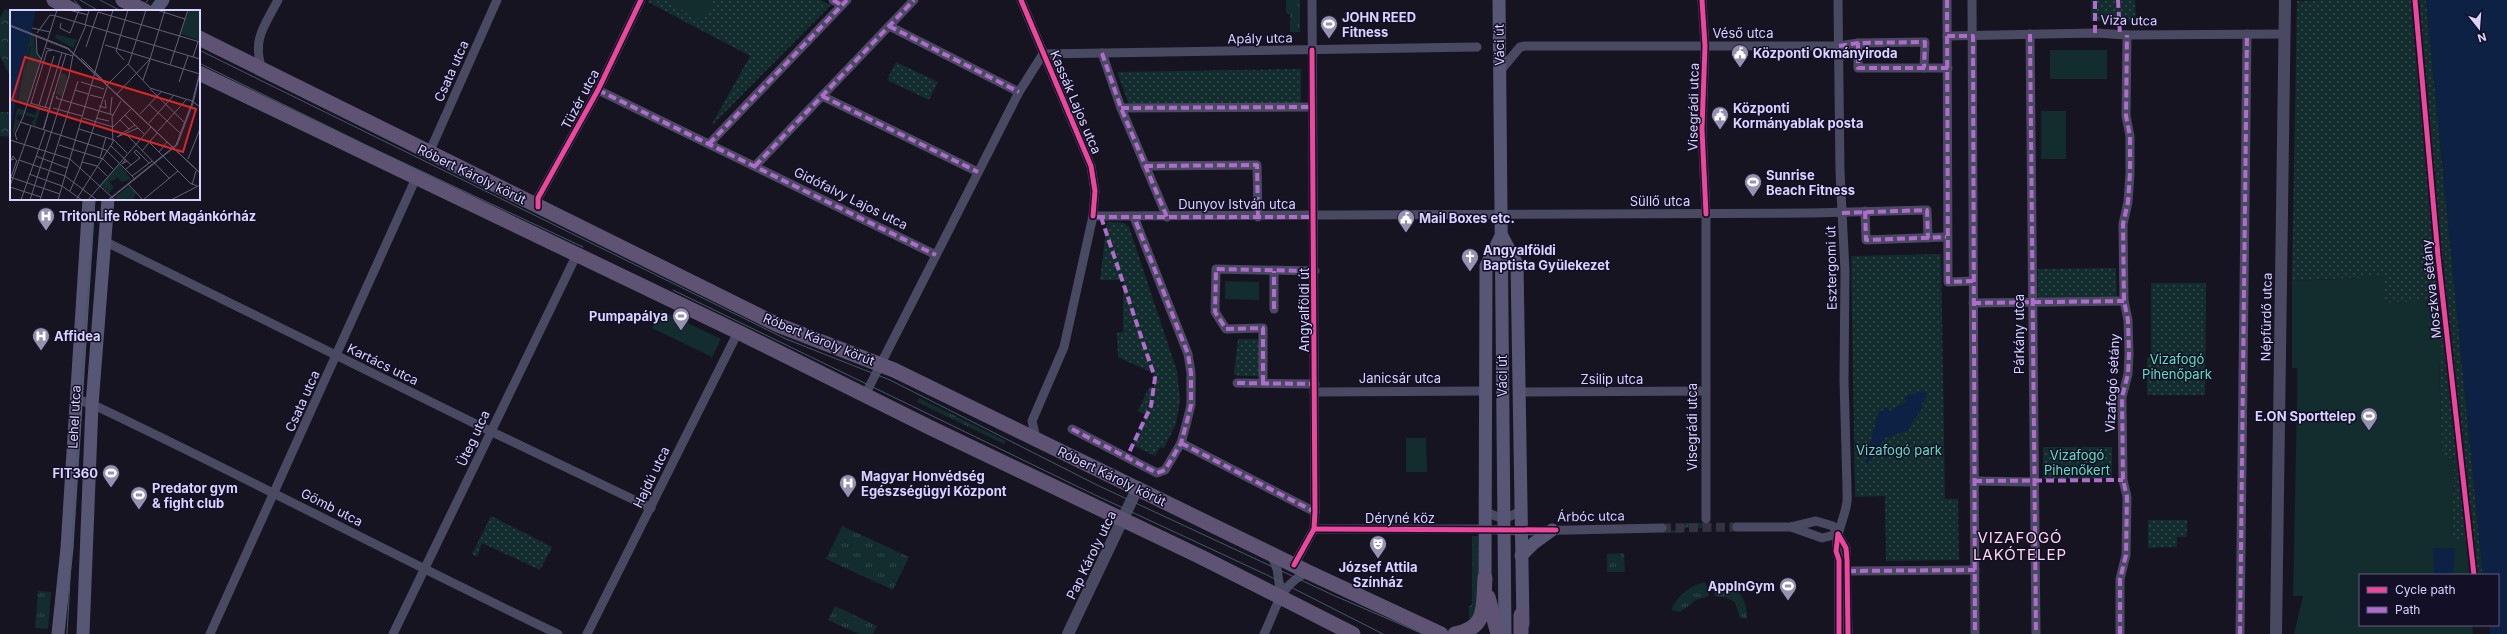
<svg xmlns="http://www.w3.org/2000/svg" width="2507" height="634" font-family="Inter,sans-serif">
  <style>
    .grass { fill: url(#grass-tufts) }
    .forest { fill: url(#forest-crowns) }
    .park { fill: url(#park-dots) }
    .pitch { fill: #132c2d }
    .water { fill: #0d2144 }
    .lines { fill: none; stroke-linecap: round; stroke-linejoin: round }
    .minor-tunnel { stroke: #333142; stroke-width: 9; stroke-dasharray: 9 4.5; stroke-linecap: butt }
    .minor { stroke: #4a4962; stroke-width: 9 }
    .tertiary { stroke: #4a4962; stroke-width: 12 }
    .secondary { stroke: #575674; stroke-width: 13 }
    .primary { stroke: #5e5373; stroke-width: 15 }
    .tram { stroke: #43596b; stroke-width: 1 }
    .quiet { stroke: #b06ccc; stroke-width: 4; stroke-dasharray: 8 4; stroke-linecap: butt }
    .cycleway-casing { stroke: #130f26; stroke-width: 8 }
    .cycleway { stroke: #ed469a; stroke-width: 5 }
    .labels { text-anchor: middle; stroke-width: 3; stroke-linejoin: round; paint-order: stroke }
    .poi-label { font-size: 13px; font-weight: bold; fill: #d9d4ff; stroke: #130f26; text-anchor: start }
    .street-label { font-size: 13px; fill: #d9d4ff; stroke: #130f26 }
    .park-label { font-size: 13px; fill: #5fe0c0; stroke: #130f26 }
    .quarter-label { font-size: 15px; letter-spacing: 1px; fill: #ffd6f0; stroke: #130f26 }
    .inset-road { fill: none; stroke: #64617a; stroke-width: 1 }
    .view { fill: #d62828; fill-opacity: 0.15; stroke: #d62828; stroke-width: 2 }
    .inset-edge { fill: none; stroke: #d9d4ff; stroke-width: 2 }
  </style>
  <defs>
    <pattern id="grass-tufts" width="24" height="20" patternUnits="userSpaceOnUse"><rect width="24" height="20" fill="#132c2d"/><path d="M3 7l-1-3M5 7V3M7 7l1-3M15 17l-1-3M17 17v-4M19 17l1-3" fill="none" stroke="#354a4c"/></pattern>
    <pattern id="forest-crowns" width="20" height="18" patternUnits="userSpaceOnUse"><rect width="20" height="18" fill="#132c2d"/><path d="M2 6a3 3 0 1 1 6 0M12 15a3 3 0 1 1 6 0" fill="none" stroke="#354a4c"/></pattern>
    <pattern id="park-dots" width="8" height="8" patternUnits="userSpaceOnUse"><rect width="8" height="8" fill="#132c2d"/><path d="M2 2h.1M6 6h.1" fill="none" stroke="#354a4c" stroke-width="1.8" stroke-linecap="round"/></pattern>
  </defs>
  <rect width="100%" height="100%" fill="#161421"/>
  <g class="grass">
    <path d="M1286 0H1300V32H1290V14L1286 13Z"/>
    <path d="M919 398 1006 441 1004 444 917 402Z"/>
    <path d="M1686 523H1703V528H1683V533H1662V530H1680Z"/>
    <path d="M842 526 909 557 893 590 826 559Z"/>
    <path d="M1472 536H1478V621L1469 620V606L1472 605Z"/>
    <path d="M1624 553 1625 572H1607V554Z"/>
    <path d="M1711 580C1733 580 1748 596 1747 619L1740 618 1735 602 1725 597 1715 596Z"/>
    <path d="M1705 582 1709 596 1696 600 1680 612 1671 610C1678 595 1689 586 1705 582Z"/>
    <path d="M38 591 51 592 48 629 35 628Z"/>
    <path d="M835 606 877 626 873 634H859L828 620Z"/>
  </g>
  <g class="forest">
    <path d="M5 9 11 12V78L0 56V18Z"/>
    <path d="M0 112H11V137L0 136Z"/>
  </g>
  <g class="park">
    <path d="M649 0H820L831 5 711 126 750 56 648 2Z"/>
    <path d="M2091 0H2135L2136 21H2091Z"/>
    <path d="M2321 0H2426L2483 575H2469L2467 541H2452L2454 460 2442 456 2439 361 2435 301 2383 303 2382 277 2292 281 2297 1Z"/>
    <path d="M896 62 938 82 929 100 887 80Z"/>
    <path d="M1301 69V103L1129 105 1117 72Z"/>
    <path d="M1107 222 1124 223 1129 227 1177 371 1180 401 1176 424 1164 448 1160 447 1155 456 1132 445 1146 415 1138 411 1149 387 1154 388 1153 373 1118 357 1117 333 1123 332V280H1100Z"/>
    <path d="M1941 254 1945 499H1958L1959 560 1886 561 1885 496 1855 497 1851 256Z"/>
    <path d="M2116 268 2117 298 2038 299V269Z"/>
    <path d="M2151 283H2206L2205 395H2147V358L2151 357Z"/>
    <path d="M1238 339H1260V376H1237L1234 374Z"/>
    <path d="M2043 447H2112V478L2043 479Z"/>
    <path d="M491 516 552 547 540 570 482 543 477 557 472 554Z"/>
    <path d="M2148 520H2187V537H2177V547L2148 548Z"/>
  </g>
  <g class="pitch">
    <path d="M669 0H714L703 21 668 2Z"/>
    <rect x="2050" y="50" width="57" height="29"/>
    <rect x="2041" y="111" width="25" height="48"/>
    <path d="M2383 277V303L2435 301 2443 359 2439 361 2442 455 2454 460 2452 541H2467L2469 575H2360V625H2472L2473 634H2294L2303 596H2293L2297 401V368H2292V281Z"/>
    <path d="M1225 281 1259 282V300L1225 299Z"/>
    <path d="M661 310 721 339 712 357 652 328Z"/>
    <path d="M1406 438H1426L1427 472H1406Z"/>
  </g>
  <g class="water">
    <path d="M2426 0H2507V634H2490L2489 625H2498V575H2483Z"/>
    <path d="M1922 391 1926 392 1927 397 1921 404 1922 409 1910 425 1909 430 1885 438 1869 463H1865L1878 413 1887 407 1890 411 1906 402 1904 397Z"/>
    <path d="M2433 548H2455L2453 575H2434Z"/>
  </g>
  <g class="lines">
    <path class="minor-tunnel" d="M1662 528 1737 527"/>
    <g class="minor">
      <path d="M833 0 842 5"/>
      <path d="M1021 0 1091 166 1095 191 1093 216 1064 347 1032 421 1036 438"/>
      <path d="M1702 0 1705 46 1702 129 1706 214V519"/>
      <path d="M1838 0 1840 172 1845 271 1844 380 1847 488C1847 494 1848 501 1846 507 1842 526 1832 541 1839 560V634"/>
      <path d="M1947 0 1948 282 1973 281"/>
      <path d="M1972 0 1975 634"/>
      <path d="M889 26 1019 92"/>
      <path d="M2030 34 2036 634"/>
      <path d="M1947 36 2095 33 2127 35 2284 34"/>
      <path d="M1858 43V68H1948"/>
      <path d="M1102 53 1121 108 1167 217"/>
      <path d="M262 70C252 39 264 27 278 0"/>
      <path d="M1500 71 1520 47 1525 46H1839L1858 43 1925 42 1924 68"/>
      <path d="M598 90 936 255"/>
      <path d="M822 96 978 172"/>
      <path d="M1121 108 1312 107"/>
      <path d="M709 144 847 0"/>
      <path d="M429 153 497 0"/>
      <path d="M755 166 914 0"/>
      <path d="M1145 166 1257 165 1258 217"/>
      <path d="M538 207V198L598 90 641 0"/>
      <path d="M1865 211 1866 240 1946 237"/>
      <path d="M1093 216 1812 213 1927 210 1928 238"/>
      <path d="M104 241 490 431 651 508"/>
      <path d="M1973 303 2124 301"/>
      <path d="M1274 309V271"/>
      <path d="M1237 383 1315 384"/>
      <path d="M1263 383V328L1226 329 1215 312 1216 269 1315 271"/>
      <path d="M1314 392 1486 391"/>
      <path d="M1519 392 1705 391"/>
      <path d="M865 395 1019 92 1043 54 1477 47"/>
      <path d="M75 398 100 408C254 481 404 561 558 634"/>
      <path d="M1072 429 1157 473 1165 470 1181 443 1186 425 1191 405V373L1188 354 1134 217"/>
      <path d="M1181 443 1315 512"/>
      <path d="M1974 481 2033 482"/>
      <path d="M1486 511C1499 520 1509 520 1520 510"/>
      <path d="M1737 527H1791L1816 521 1833 526 1846 548 1848 634"/>
      <path d="M1791 527 1822 538 1838 534"/>
      <path d="M1314 529H1476L1521 531 1662 528"/>
      <path d="M1271 554 1277 569 1281 596"/>
      <path d="M1294 565 1314 529 1315 512 1312 0"/>
      <path d="M1848 571 1975 570"/>
      <path d="M210 634 416 178"/>
      <path d="M393 634 577 254"/>
      <path d="M587 634 738 332"/>
      <path d="M1264 634C1277 608 1279 585 1308 572"/>
      <path d="M2120 634V579L2126 555 2127 497 2123 480 2122 397 2128 374 2129 354 2128 320 2124 301 2123 224 2128 202 2130 173V136L2126 116 2127 35"/>
      <path d="M2240 634 2247 34"/>
    </g>
    <g class="tertiary">
      <path d="M1068 634 1138 487"/>
      <path d="M2276 634 2285 0"/>
    </g>
    <g class="secondary">
      <path d="M1499 0 1505 634"/>
      <path d="M155 11 163 0"/>
      <path d="M1502 236 1517 264 1523 624"/>
      <path d="M1521 556 1534 543 1552 530"/>
      <path d="M1485 578 1486 266 1500 238"/>
      <path d="M58 634 67 548 89 199"/>
      <path d="M83 634 92 405 108 199"/>
    </g>
    <g class="primary">
      <path d="M54 0 74 11"/>
      <path d="M123 0 145 11"/>
      <path d="M199 38 778 325 894 370 1308 572 1441 634"/>
      <path d="M199 73 738 332 931 428 1201 557 1353 634"/>
      <path d="M1488 597 1498 634"/>
      <path d="M1455 634C1488 628 1483 606 1485 578"/>
      <path d="M1521 634V615"/>
    </g>
    <g class="tram">
      <path d="M74 0 84 11"/>
      <path d="M80 0 99 11"/>
      <path d="M100 0 121 11"/>
      <path d="M138 11 148 0"/>
      <path d="M149 11 156 0"/>
      <path d="M199 50 786 339 890 380 1097 485 1335 596 1423 634"/>
      <path d="M199 63 370 147 583 247"/>
      <path d="M673 290 1093 494 1267 575 1383 634"/>
      <path d="M67 634 80 400 95 199"/>
    </g>
    <g class="quiet">
      <path d="M833 0 842 5"/>
      <path d="M1947 0 1948 282 1973 281"/>
      <path d="M2118 0 2120 35"/>
      <path d="M889 26 1019 92"/>
      <path d="M2095 33V0"/>
      <path d="M2030 34 2036 634"/>
      <path d="M1947 36H1973L1975 634"/>
      <path d="M1858 43V68H1948"/>
      <path d="M1839 46 1858 43 1925 42 1924 68"/>
      <path d="M1102 53 1121 108 1167 217"/>
      <path d="M598 90 936 255"/>
      <path d="M822 96 978 172"/>
      <path d="M1121 108 1312 107"/>
      <path d="M709 144 847 0"/>
      <path d="M755 166 914 0"/>
      <path d="M1145 166 1257 165 1258 217"/>
      <path d="M1865 211 1866 240 1946 237"/>
      <path d="M1842 213 1927 210 1928 238"/>
      <path d="M1097 217H1315"/>
      <path d="M1101 217 1155 378 1151 406 1127 457"/>
      <path d="M1973 303 2124 301"/>
      <path d="M1274 309V271"/>
      <path d="M1237 383 1315 384"/>
      <path d="M1263 383V328L1226 329 1215 312 1216 269 1315 271"/>
      <path d="M1072 429 1157 473 1165 470 1181 443 1186 425 1191 405V373L1188 354 1134 217"/>
      <path d="M1181 443 1315 512"/>
      <path d="M1974 481 2123 480"/>
      <path d="M1848 571 1975 570"/>
      <path d="M2120 634V579L2126 555 2127 497 2123 480 2122 397 2128 374 2129 354 2128 320 2124 301 2123 224 2128 202 2130 173V136L2126 116 2127 35"/>
      <path d="M2240 634 2247 34"/>
    </g>
    <g class="cycleway-casing">
      <g id="cycleway">
        <path d="M1021 0 1091 166 1095 191 1093 216"/>
        <path d="M1702 0 1705 46 1702 129 1706 214"/>
        <path d="M2415 0 2438 256 2474 575"/>
        <path d="M538 207V198L598 90 641 0"/>
        <path d="M1314 529 1556 530"/>
        <path d="M1838 534 1846 548 1847 560 1848 634"/>
        <path d="M1838 534 1836 551 1839 560V634"/>
        <path d="M1294 565 1314 529 1315 512 1312 50"/>
      </g>
    </g>
    <use href="#cycleway" class="cycleway"/>
  </g>
  <defs>
    <g id="stadium-pin" transform="scale(0.9)"><path d="M0 17L-7.5 6A9.5 9.5 0 1 1 7.5 6Z" fill="#9591b1" stroke="#130f26"/><path d="M0-5a6.5 5 0 1 0 0 10a6.5 5 0 1 0 0-10ZM-3.5-1.8h7v3.6h-7Z" fill="#fff"/></g>
    <g id="civic-pin" transform="scale(0.9)"><path d="M0 17L-7.5 6A9.5 9.5 0 1 1 7.5 6Z" fill="#9591b1" stroke="#130f26"/><path d="M-.6-6.5H3V-4.5H.6V-3L4-1V1h2V6H-6V1h2V-1L-.6-3ZM-1.2 2.5V6h2.4V2.5Z" fill="#fff"/></g>
    <g id="hospital-pin" transform="scale(0.9)"><path d="M0 17L-7.5 6A9.5 9.5 0 1 1 7.5 6Z" fill="#9591b1" stroke="#130f26"/><path d="M-5-5h3v3.5h4V-5h3V5h-3V1.5h-4V5h-3Z" fill="#fff"/></g>
    <g id="church-pin" transform="scale(0.9)"><path d="M0 17L-7.5 6A9.5 9.5 0 1 1 7.5 6Z" fill="#9591b1" stroke="#130f26"/><path d="M-1.2-6h2.4v3.5h3.3v2.4h-3.3V6h-2.4V-.1h-3.3v-2.4h3.3Z" fill="#fff"/></g>
    <g id="theatre-pin" transform="scale(0.9)"><path d="M0 17L-7.5 6A9.5 9.5 0 1 1 7.5 6Z" fill="#9591b1" stroke="#130f26"/><path d="M-5-5.5Q0-4 5-5.5V0Q5 5 0 6Q-5 5-5 0ZM-3.3-2.5H-1v1.5H-3.3ZM1-2.5H3.3v1.5H1ZM-2.8 1Q0 5.5 2.8 1Z" fill="#fff"/></g>
  </defs>
  <g fill-rule="evenodd">
    <use href="#stadium-pin" x="1329" y="24"/>
    <use href="#civic-pin" x="1740" y="53"/>
    <use href="#civic-pin" x="1720" y="115"/>
    <use href="#stadium-pin" x="1753" y="182"/>
    <use href="#hospital-pin" x="46" y="216"/>
    <use href="#civic-pin" x="1406" y="218"/>
    <use href="#church-pin" x="1470" y="257"/>
    <use href="#stadium-pin" x="681" y="316"/>
    <use href="#hospital-pin" x="41" y="336"/>
    <use href="#stadium-pin" x="2369" y="416"/>
    <use href="#stadium-pin" x="111" y="473"/>
    <use href="#hospital-pin" x="848" y="483"/>
    <use href="#stadium-pin" x="139" y="495"/>
    <use href="#theatre-pin" x="1378" y="544"/>
    <use href="#stadium-pin" x="1788" y="586"/>
  </g>
  <g class="labels">
    <g class="poi-label">
      <text x="1342" y="22">JOHN REED<tspan x="1342" dy="15">Fitness</tspan></text>
      <text x="1753" y="58">Központi Okmányiroda</text>
      <text x="1733" y="113">Központi<tspan x="1733" dy="15">Kormányablak posta</tspan></text>
      <text x="1766" y="180">Sunrise<tspan x="1766" dy="15">Beach Fitness</tspan></text>
      <text x="59" y="221">TritonLife Róbert Magánkórház</text>
      <text x="1419" y="223">Mail Boxes etc.</text>
      <text x="1483" y="255">Angyalföldi<tspan x="1483" dy="15">Baptista Gyülekezet</tspan></text>
      <text x="668" y="321" text-anchor="end">Pumpapálya</text>
      <text x="54" y="341">Affidea</text>
      <text x="2356" y="421" text-anchor="end">E.ON Sporttelep</text>
      <text x="98" y="478" text-anchor="end">FIT360</text>
      <text x="861" y="481">Magyar Honvédség<tspan x="861" dy="15">Egészségügyi Központ</tspan></text>
      <text x="152" y="493">Predator gym<tspan x="152" dy="15">&amp; fight club</tspan></text>
      <text x="1378" y="572" text-anchor="middle">József Attila<tspan x="1378" dy="15">Színház</tspan></text>
      <text x="1775" y="591" text-anchor="end">AppInGym</text>
    </g>
    <g class="street-label">
      <text transform="translate(2129 20) rotate(1)" y="5">Viza utca</text>
      <text x="1743" y="38">Véső utca</text>
      <text transform="translate(1260 38) rotate(-1)" y="5">Apály utca</text>
      <text transform="translate(1499 45) rotate(-91)" y="5">Váci út</text>
      <text transform="translate(451 71) rotate(-66)" y="5">Csata utca</text>
      <text transform="translate(580 99) rotate(-62)" y="5">Tüzér utca</text>
      <text transform="translate(1076 102) rotate(67)" y="5">Kassák Lajos utca</text>
      <text transform="translate(1693 107) rotate(-89)" y="5">Visegrádi utca</text>
      <text transform="translate(472 174) rotate(26)" y="5">Róbert Károly körút</text>
      <text transform="translate(851 198) rotate(26)" y="5">Gidófalvy Lajos utca</text>
      <text x="1660" y="206">Süllő utca</text>
      <text x="1237" y="209">Dunyov István utca</text>
      <text transform="translate(1831 268) rotate(-91)" y="5">Esztergomi út</text>
      <text transform="translate(2431 289) rotate(-96)" y="5">Moszkva sétány</text>
      <text transform="translate(1304 310) rotate(-90)" y="5">Angyalföldi út</text>
      <text transform="translate(2266 317) rotate(-89)" y="5">Népfürdő utca</text>
      <text transform="translate(2019 334) rotate(-90)" y="5">Párkány utca</text>
      <text transform="translate(819 339) rotate(22)" y="5">Róbert Károly körút</text>
      <text transform="translate(383 364) rotate(26)" y="5">Kartács utca</text>
      <text transform="translate(1502 376) rotate(-90)" y="5">Váci út</text>
      <text x="1400" y="383">Janicsár utca</text>
      <text x="1612" y="384">Zsilip utca</text>
      <text transform="translate(2112 383) rotate(-87)" y="5">Vizafogó sétány</text>
      <text transform="translate(302 401) rotate(-66)" y="5">Csata utca</text>
      <text transform="translate(74 417) rotate(-87)" y="5">Lehel utca</text>
      <text transform="translate(1692 427) rotate(-90)" y="5">Visegrádi utca</text>
      <text transform="translate(473 438) rotate(-65)" y="5">Üteg utca</text>
      <text transform="translate(1112 476) rotate(26)" y="5">Róbert Károly körút</text>
      <text transform="translate(651 477) rotate(-64)" y="5">Hajdú utca</text>
      <text transform="translate(332 507) rotate(27)" y="5">Gömb utca</text>
      <text transform="translate(1591 516) rotate(-1)" y="5">Árbóc utca</text>
      <text x="1400" y="523">Déryné köz</text>
      <text transform="translate(1091 555) rotate(-64)" y="5">Pap Károly utca</text>
    </g>
    <g class="park-label">
      <text x="2177" y="364">Vizafogó<tspan x="2177" dy="15">Pihenőpark</tspan></text>
      <text x="1899" y="455">Vizafogó park</text>
      <text x="2077" y="460">Vizafogó<tspan x="2077" dy="15">Pihenőkert</tspan></text>
    </g>
    <g class="quarter-label">
      <text x="2020" y="543">VIZAFOGÓ<tspan x="2020" dy="17">LAKÓTELEP</tspan></text>
    </g>
  </g>
  <g transform="translate(10 10)">
    <rect width="190" height="190" fill="#161421"/>
    <path d="M7 98 15 100 13 106 8 104 6 109 10 111 2 126Z" fill="#132c2d"/>
    <path d="M20 24 24 25 25 37 20 36 16 54 14 71 23 75 17 94 8 92ZM46 24 67 30 63 38 45 28ZM51 63 56 65 57 70 52 86 46 84ZM28 96 31 97 25 116 21 113 25 108 15 105 16 102 25 105ZM119 176 126 183 123 190H106L105 187Z" fill="#132c2d"/>
    <path d="M179 0H190V31L171 24ZM21 36 25 37 31 50 23 75 13 71ZM109 153 121 169 112 172 105 165 107 168 99 172 104 177 99 183 90 175Z" fill="#132c2d"/>
    <path d="M0 0H26L0 120Z" fill="#0d2144"/>
    <path class="inset-road" d="M59 0 78 5M147 0 175 9M88 2 190 32M46 6 190 49M51 13 50 18 60 23 69 0M0 15 58 38 190 163M75 15 79 0M0 16 58 39 190 163M22 18 40 22M27 23 40 5 46 6M26 25 27 43 32 50M95 35 190 64M76 37 88 2M36 38 63 46M183 47 188 32M71 48 96 73M114 50 106 41 118 0M118 54 140 78 182 91 190 97M160 55 178 0M133 70 140 50M71 72 94 79M169 72 178 46M96 76 119 53 136 0M140 79 175 113M65 80 78 84M80 85 92 88M106 85 140 49 155 0M47 86 46 88 103 105M20 93 41 99M21 93 37 41 42 40M139 94 171 124M29 95 44 46M89 96 96 98 95 90M35 98 52 43M43 98 72 106M100 104 102 87M130 104 151 82M115 105 134 124M73 108 103 117 122 98M86 108 99 111M110 110 119 119M10 112 96 140 125 169M139 113 164 85M125 115 107 127 128 118M34 118 44 82M69 119 104 130 117 143M33 120 56 44M148 121 177 89M116 124 160 169M0 130 60 149 105 190M7 130 5 124 13 107 47 0M139 132 180 173 187 176M49 135 93 149 103 159M101 136 121 155M132 141 147 123M124 142 126 140 139 153M149 142 157 132M26 146 57 158M90 148 96 127M4 149 1 150 3 146 6 150M116 149 112 154 117 151M178 149 190 119M9 150 55 166 87 190M72 152 87 156 97 166M116 159 130 148 124 142M19 164 52 176 72 190M122 166 142 151M0 167 50 184M1 167 7 150M118 174 133 190M182 175 186 161M0 176 21 116M0 177 31 187M60 181 70 158 97 77M11 190 35 121M20 190 59 66 63 45 76 15M30 190 68 71M48 190 103 0M66 190 103 132 102 107 111 91M78 190 141 117M98 190 166 135 182 93 190 62M99 190 167 135 183 93 190 63M133 190 168 161M161 190 190 175"/>
    <path class="view" d="M15 47 186 99 173 142 2 90Z"/>
    <rect width="190" height="190" class="inset-edge"/>
  </g>
  <rect x="2359" y="574" width="140" height="52" fill="#130f26" stroke="#625e7d"/>
  <rect x="2367" y="587" width="20" height="6" fill="#ed469a" stroke="#625e7d"/>
  <text x="2395" y="594" font-size="12" fill="#d9d4ff">Cycle path</text>
  <rect x="2367" y="607" width="20" height="6" fill="#b06ccc" stroke="#625e7d"/>
  <text x="2395" y="614" font-size="12" fill="#d9d4ff">Path</text>
  <g transform="translate(2479 28) rotate(163)" stroke="#130f26" stroke-width="3" paint-order="stroke">
  <path d="M0-3L7 15L0 10L-7 15Z" fill="#d9d4ff"/>
  <text y="-6" font-size="11" font-weight="bold" text-anchor="middle" fill="#d9d4ff">N</text>
  </g>
</svg>
